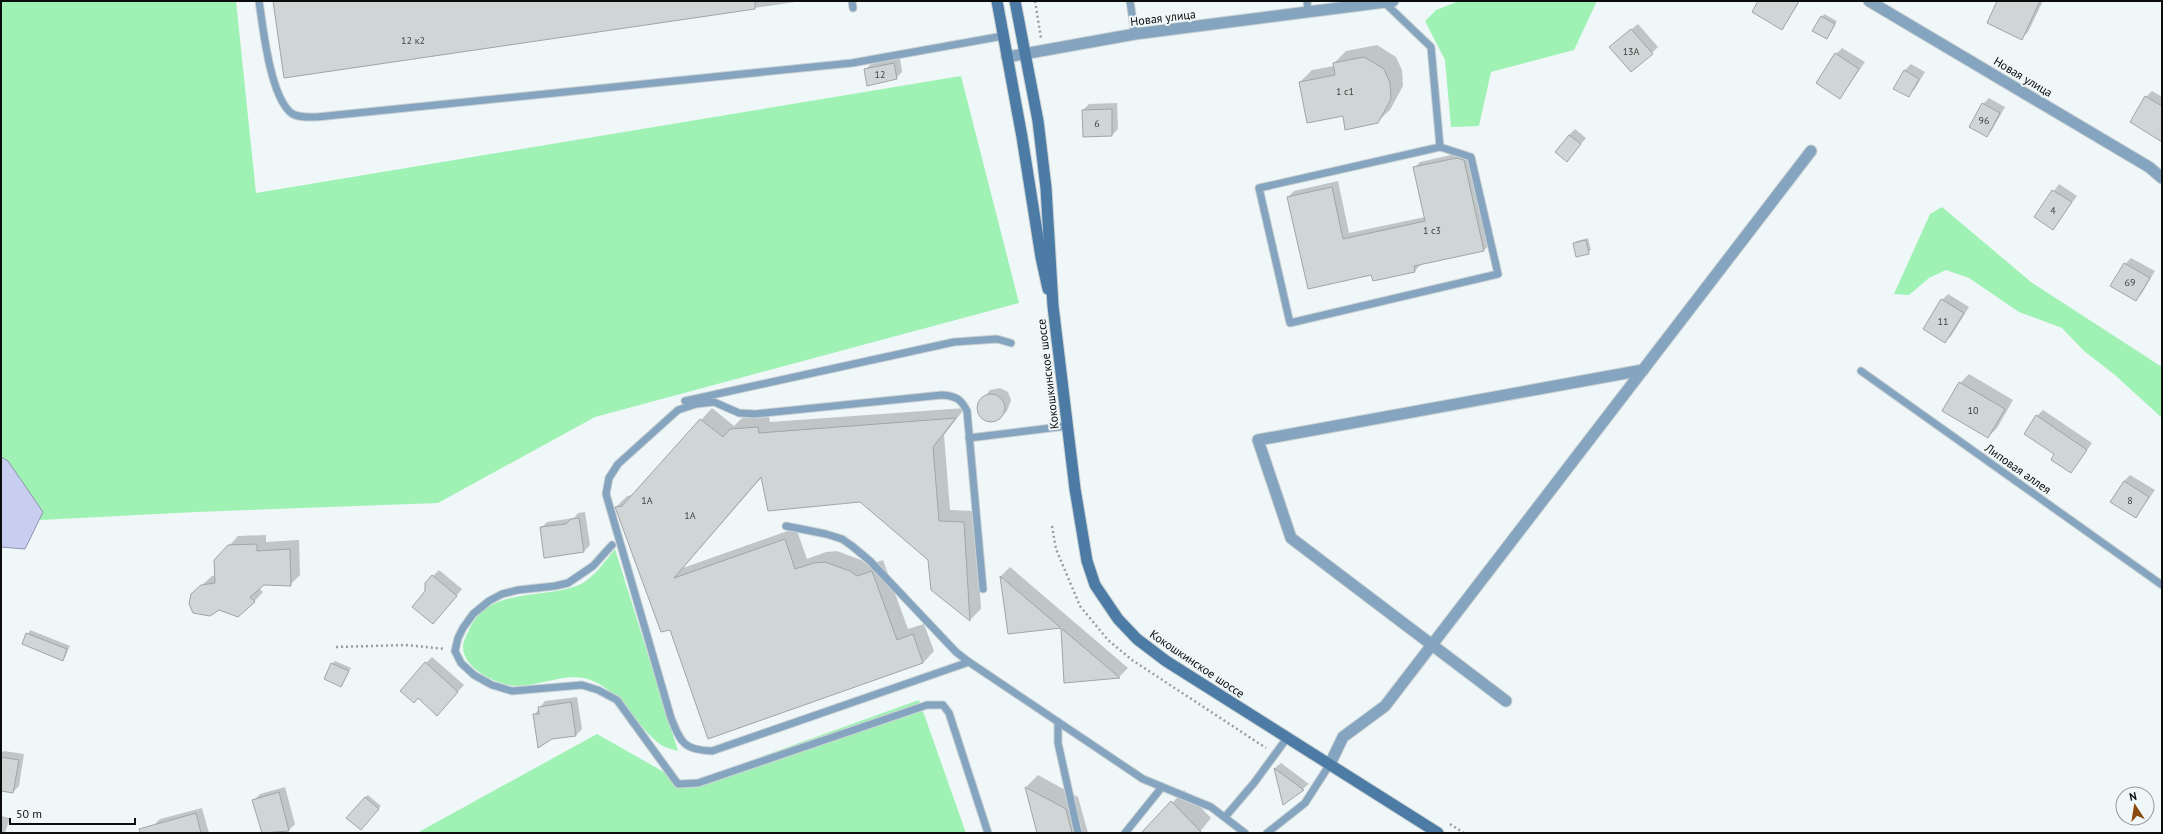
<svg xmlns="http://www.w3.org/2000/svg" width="2163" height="834" font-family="'PT Sans',sans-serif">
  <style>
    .green { fill: #9ff2b4 }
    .water { fill: #c8cef0; stroke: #8f94ac }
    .shadow { fill: #0003 }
    .building { fill: #cfd6d5; stroke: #a0a6a5 }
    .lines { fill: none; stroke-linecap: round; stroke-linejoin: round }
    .service-casing { stroke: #cbd2d3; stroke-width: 9 }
    .minor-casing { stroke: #cbd2d3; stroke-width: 13 }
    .secondary-casing { stroke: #cbd2d3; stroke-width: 13 }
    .path { stroke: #989d9e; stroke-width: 2.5; stroke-dasharray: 2 3; stroke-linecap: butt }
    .service { stroke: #85a4c0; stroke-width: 7 }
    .minor { stroke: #85a4c0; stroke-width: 11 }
    .secondary { stroke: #4c7ca5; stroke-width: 11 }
    .labels { text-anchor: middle; stroke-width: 4; stroke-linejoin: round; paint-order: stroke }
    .number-label { font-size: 10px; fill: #3c3f3f }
    .street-label { font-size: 12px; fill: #0b0d0d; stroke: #f0f7f9 }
  </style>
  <rect width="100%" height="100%" fill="#f0f7f9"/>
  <g class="green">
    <path d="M1 1H236L256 193 961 76 1019 303 595 417 438 503 197 512 1 522Z"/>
    <path d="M1459 1H1597L1574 50 1491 72 1479 126 1451 127 1445 60 1425 21 1436 10Z"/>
    <path d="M1942 207 2031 282 2162 367V418L2115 375 2084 351 2062 328 2019 312 1969 278 1946 270 1929 278 1909 295 1894 294 1930 214Z"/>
    <path d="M615 549 678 751C673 749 666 748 661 745 637 728 622 693 593 681 563 668 532 694 501 683 486 678 463 665 463 647 463 641 467 635 469 630 488 586 543 600 579 585 594 578 605 561 615 549Z"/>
    <path d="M919 700 966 833H417L597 734 685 784Z"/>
  </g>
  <path class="water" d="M1 457 8 461 43 512 25 549 1 547Z"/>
  <g class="shadow">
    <path d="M274 1H802L285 77Z"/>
    <path d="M1759 1H1800L1787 22 1781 28Z"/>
    <path d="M1998 1H2043L2028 32 2022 38Z"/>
    <path d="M1824 14 1837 21 1829 35 1814 30Z"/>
    <path d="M1638 24 1658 47 1652 53 1617 41Z"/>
    <path d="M1377 45 1396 57 1402 70 1403 86 1390 110 1377 122 1343 115 1300 82 1312 70 1334 66V63L1346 51Z"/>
    <path d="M1842 48 1865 62 1840 98 1836 54Z"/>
    <path d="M900 58 902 72 896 78 865 70 871 64Z"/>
    <path d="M1911 64 1925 72 1914 90 1908 96 1905 70Z"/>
    <path d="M2152 91 2162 97V137L2146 97Z"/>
    <path d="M1989 98 2005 107 1992 130 1986 136 1983 104Z"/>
    <path d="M1117 103 1118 129 1112 135 1084 136 1083 110 1089 104Z"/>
    <path d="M1575 129 1586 138 1567 161 1569 135Z"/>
    <path d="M1464 152 1470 154 1490 244 1484 250 1421 264 1415 271 1371 274 1288 197 1294 191 1338 181 1349 233 1425 217 1414 168 1420 162Z"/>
    <path d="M2059 184 2077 196 2053 228 2035 217Z"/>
    <path d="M1588 238 1591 250 1588 253 1574 243 1577 241Z"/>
    <path d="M2131 258 2155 271 2142 293 2136 300 2125 264Z"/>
    <path d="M1948 294 1969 307 1951 336 1945 342 1942 300Z"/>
    <path d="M1969 374 2013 400 1997 428 1988 437 1960 383Z"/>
    <path d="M1000 388 1008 392 1011 400 1007 411 1001 417 992 421 981 416 978 411 979 404 990 390Z"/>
    <path d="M712 408 734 426 742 418 769 417 770 422 965 408 944 435 950 510 975 511 981 609 970 620 929 559 861 501 762 477 683 568 796 528 807 559 826 552 837 551 861 560 868 565 883 560 908 629 924 624 934 651 923 663 670 629 616 507 627 496 633 495Z"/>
    <path d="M2043 410 2092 443 2071 472 2056 454 2037 416Z"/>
    <path d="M2130 475 2155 490 2136 517 2124 481Z"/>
    <path d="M585 512 590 545 584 551 541 528 547 522 574 518 578 513Z"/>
    <path d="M266 535V542L299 540 300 575 290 585 264 584 259 588 263 592 254 602 192 594 212 576 216 575 229 546 238 536Z"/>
    <path d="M1010 567 1128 668 1119 677 1065 682 1062 627 1008 633 1001 576Z"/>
    <path d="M439 570 462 589 439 617 426 592 433 576Z"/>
    <path d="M30 630 70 646 65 657 63 660 23 644Z"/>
    <path d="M432 657 464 685 443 708 426 663Z"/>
    <path d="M335 661 351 668 341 686 332 664Z"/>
    <path d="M577 697 582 729 576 735 534 715 545 701Z"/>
    <path d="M4 751 24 754 19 786 13 792 1 790V753Z"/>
    <path d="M1281 763 1309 784 1283 804 1275 768Z"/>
    <path d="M1038 775 1078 797 1088 833H1038L1026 787Z"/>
    <path d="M285 787 295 824 289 830 278 833H263L254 800 260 794Z"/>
    <path d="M1184 790 1211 818 1199 833H1145Z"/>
    <path d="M368 795 381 806 363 826 365 797Z"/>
    <path d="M202 808 209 833H156L154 825 160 819Z"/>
    <path d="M1 816 10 818 5 833H1Z"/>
  </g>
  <g class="building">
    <path d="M273 1H755V9L284 78Z"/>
    <path d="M1758 1H1799L1782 30 1752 12Z"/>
    <path d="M1997 1H2040L2022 40 1987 23Z"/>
    <path d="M1821 16 1835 24 1827 39 1812 31Z"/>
    <path d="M1631 29 1653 54 1631 72 1609 47Z"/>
    <path d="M1835 53 1859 69 1840 99 1816 83Z"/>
    <path d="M1364 57 1384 69 1390 83 1391 99 1378 123 1345 130 1343 116 1307 123 1299 82 1335 75 1333 63Z"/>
    <path d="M894 63 897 79 867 86 864 69Z"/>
    <path d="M1904 70 1919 79 1909 97 1893 89Z"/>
    <path d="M2145 96 2162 106V142L2130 122Z"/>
    <path d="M1982 103 2000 113 1987 137 1969 127Z"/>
    <path d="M1112 109V136L1083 137 1082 110Z"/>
    <path d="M1569 135 1581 144 1567 162 1555 152Z"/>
    <path d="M1457 158 1464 160 1484 251 1414 266 1415 272 1373 281 1371 275 1308 289 1287 197 1332 187 1343 239 1425 221 1413 167Z"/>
    <path d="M2052 190 2072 202 2053 230 2034 217Z"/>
    <path d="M1586 240 1589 254 1576 257 1573 243Z"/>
    <path d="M2124 263 2150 278 2136 301 2110 286Z"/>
    <path d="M1941 299 1964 313 1945 343 1923 329Z"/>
    <path d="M1959 382 2005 409 1988 438 1942 411Z"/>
    <circle cx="991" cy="408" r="14"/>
    <path d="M2036 415 2087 450 2071 473 2051 460 2054 454 2024 434Z"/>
    <path d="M956 418 933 447 939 521 964 522 970 621 931 590 928 560 860 502 768 511 761 477 674 578 785 539 795 569 814 563 825 562 850 571 857 576 872 571 897 640 913 634 923 663 708 739 670 630 661 632 615 507 622 506 700 419 723 437 730 429 758 427 759 433Z"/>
    <path d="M2124 481 2149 497 2136 518 2110 502Z"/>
    <path d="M579 518 584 552 544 558 540 527 566 524 571 519Z"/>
    <path d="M257 544V551L290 549 291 586 264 585 250 597 255 602 238 617 219 610 210 616 193 613 189 604 191 594 201 585 215 583 214 560 228 545Z"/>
    <path d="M432 575 457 596 433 624 412 607 425 591V583Z"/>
    <path d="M1000 576 1061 628 1008 634Z"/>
    <path d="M1061 628 1120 678 1064 683Z"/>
    <path d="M26 633 67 649 63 661 22 644Z"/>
    <path d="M425 662 458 692 437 716 418 698 414 703 400 691Z"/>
    <path d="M331 663 349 671 341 687 324 679Z"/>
    <path d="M571 702 576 736 552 739 538 748 533 714H539L538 707Z"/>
    <path d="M1 757 19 760 13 793 1 791Z"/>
    <path d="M1274 768 1304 790 1283 805Z"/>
    <path d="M1025 787 1066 809 1072 833H1037Z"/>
    <path d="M279 792 289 831 262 833 252 800Z"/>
    <path d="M365 797 379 809 361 830 346 818Z"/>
    <path d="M1171 801 1202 833H1141Z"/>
    <path d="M196 813 201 833H140L139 829Z"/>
  </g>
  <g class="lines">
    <g class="service-casing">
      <g id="service">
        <path d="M259 1C263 28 270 94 290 112 296 118 309 117 317 117L852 63 1003 36"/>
        <path d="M852 1 853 8"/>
        <path d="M1130 1 1135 34"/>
        <path d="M1307 1 1308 12"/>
        <path d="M1385 3 1431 47 1440 147 1471 157 1498 274 1290 323 1259 188 1440 147"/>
        <path d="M1861 371 2162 585"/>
        <path d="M685 401 954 342 997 339 1011 343"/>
        <path d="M969 438 1067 426"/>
        <path d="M786 526 826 534 842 539 852 546 870 561 956 652 969 662 1143 779 1211 807 1245 833"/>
        <path d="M612 545 593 566 568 583 555 586 518 590 502 594 489 601 473 614 463 628 458 638 455 651 461 663 474 675 492 685 512 691 582 685 598 690 617 700 678 784 698 783 927 705H943L949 713 988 833"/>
        <path d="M969 662 712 751C684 750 681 743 671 718L606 494 609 478 618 464 678 410 696 404 714 402 739 413 755 414 942 395C956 396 961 399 967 411L983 589"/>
        <path d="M1058 722V743L1078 833"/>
        <path d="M1225 817 1254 783 1287 738"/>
        <path d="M1125 833 1162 787"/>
        <path d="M1267 833 1305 803 1330 764"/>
      </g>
    </g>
    <g class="minor-casing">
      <g id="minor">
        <path d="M1869 1 2149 167 2162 178"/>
        <path d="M1007 57 1135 34 1393 1"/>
        <path d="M1506 701 1291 538 1258 440 1643 370"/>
        <path d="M1330 764 1343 737 1385 706 1811 151"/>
      </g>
    </g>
    <g class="secondary-casing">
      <g id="secondary">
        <path d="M997 1 1022 137 1041 257 1048 289"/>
        <path d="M1015 1 1038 121 1046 188 1053 306 1075 489 1087 561 1095 585 1118 619 1137 639 1166 661 1438 833"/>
      </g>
    </g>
    <g class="path">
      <path d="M1035 1 1041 38"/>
      <path d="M1052 526 1056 549 1080 606 1108 640 1132 660 1266 748"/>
      <path d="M336 647 406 645 445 649"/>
      <path d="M1450 824 1464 833"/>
    </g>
    <use href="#service" class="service"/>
    <use href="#minor" class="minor"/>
    <use href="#secondary" class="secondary"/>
  </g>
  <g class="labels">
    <g class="number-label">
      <text x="413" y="44">12 к2</text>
      <text x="1631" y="55">13А</text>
      <text x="880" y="78">12</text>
      <text x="1345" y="95">1 с1</text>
      <text x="1984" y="124">96</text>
      <text x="1097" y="127">6</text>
      <text x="2053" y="214">4</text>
      <text x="1432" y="234">1 с3</text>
      <text x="2130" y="286">69</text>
      <text x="1943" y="325">11</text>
      <text x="1973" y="414">10</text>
      <text x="647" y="504">1А</text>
      <text x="2130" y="504">8</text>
      <text x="690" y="519">1А</text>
    </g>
    <g class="street-label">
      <text transform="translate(1163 18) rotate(-7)" y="4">Новая улица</text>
      <text transform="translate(2023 77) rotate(31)" y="4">Новая улица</text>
      <text transform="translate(1048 374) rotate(-97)" y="4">Кокошкинское шоссе</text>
      <text transform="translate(2018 469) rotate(35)" y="4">Липовая аллея</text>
      <text transform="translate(1197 664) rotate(34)" y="4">Кокошкинское шоссе</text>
    </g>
  </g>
  <rect width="2163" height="834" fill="none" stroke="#0b0d0d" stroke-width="4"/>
  <g transform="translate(2135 806) rotate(348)"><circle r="19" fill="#f0f7f9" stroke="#94999b"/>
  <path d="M0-3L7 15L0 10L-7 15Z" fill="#894a10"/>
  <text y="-6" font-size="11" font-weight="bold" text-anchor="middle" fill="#0b0d0d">N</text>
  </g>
  <path d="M10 818v6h125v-6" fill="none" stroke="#0b0d0d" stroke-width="2"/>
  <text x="16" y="818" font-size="12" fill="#0b0d0d" stroke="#f0f7f9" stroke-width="3" paint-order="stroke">50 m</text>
</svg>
